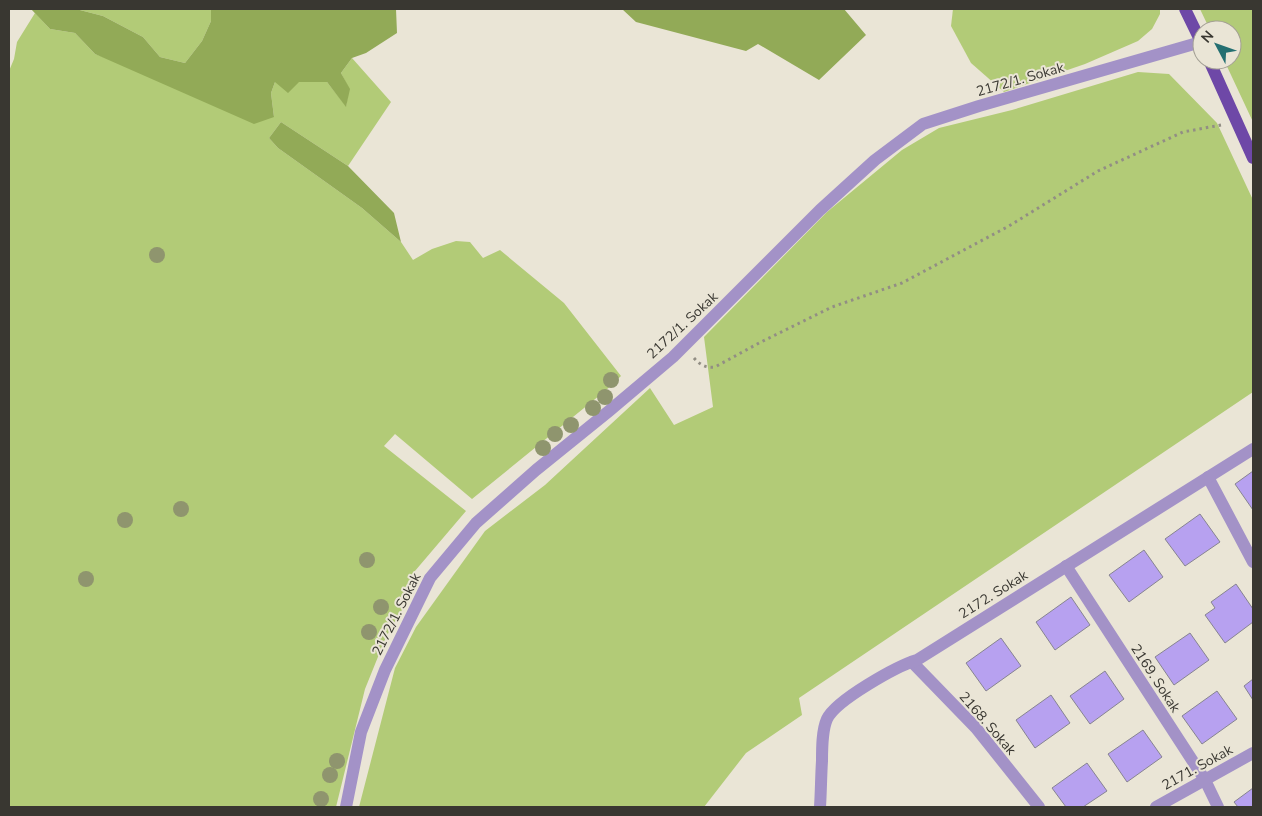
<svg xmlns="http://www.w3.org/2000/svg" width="1262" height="816" font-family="'Nunito Sans',sans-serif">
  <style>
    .green { fill: #b2cb77 }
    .forest { fill: #92aa57 }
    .building { fill: #b7a1f0; stroke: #878491 }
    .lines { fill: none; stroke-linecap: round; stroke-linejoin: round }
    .path { stroke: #928e84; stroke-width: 3; stroke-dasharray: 2.5 4; stroke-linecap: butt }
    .minor { stroke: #a392c7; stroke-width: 12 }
    .major { stroke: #6e48a7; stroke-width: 12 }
    .tree { fill: #8f956e }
    .labels { text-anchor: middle; stroke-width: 4; stroke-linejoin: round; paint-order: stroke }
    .street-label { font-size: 14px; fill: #393731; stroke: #eae5d6 }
  </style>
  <rect width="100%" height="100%" fill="#eae5d6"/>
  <g class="green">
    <path d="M76 9H211V21L202 41 185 63 160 57 143 37 103 16Z"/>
    <path d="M953 9H1160V14L1152 29 1138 41 1085 64 1004 92 971 63 951 26Z"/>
    <path d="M1200 9H1253V122L1224 60H1232V30H1210Z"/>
    <path d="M35 13 50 29 75 33 95 54 274 117 271 93 275 82H327L346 106 349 89 341 73 352 58 391 102 348 166 281 122 269 138 278 148 362 208 401 242 413 260 432 249 456 241 470 242 483 258 500 250 564 303 621 376 605 391 472 499 395 434 384 446 466 511 409 578 416 586 386 637 365 689 336 807H9V71L14 59 17 42Z"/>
    <path d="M1138 72 1169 74 1217 123 1253 200V392L799 698 802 715 746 753 704 807H359L395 668 416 627 485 531 545 485 650 388 674 425 713 407 704 337 827 212 902 150 939 128 1012 110Z"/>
  </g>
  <g class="forest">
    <path d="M31 9H76L103 16 143 37 160 57 185 63 202 41 211 21V9H396L397 33 366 53 352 58 341 73 350 89 346 107 327 82H299L288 93 275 82 271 93 274 117 254 124 95 54 75 33 50 29Z"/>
    <path d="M622 9H844L866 35 819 80 758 44 746 51 636 22Z"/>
    <path d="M281 122 348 166 394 213 401 242 362 208 278 148 269 138Z"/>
  </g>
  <g class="building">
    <path d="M1253 471V510L1235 484Z"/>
    <path d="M1200 514 1220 542 1185 566 1165 539Z"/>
    <path d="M1144 550 1163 577 1129 602 1109 575Z"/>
    <path d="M1236 584 1253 609V622L1225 643 1205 615 1215 608 1211 602Z"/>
    <path d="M1071 597 1090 625 1055 650 1036 622Z"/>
    <path d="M1190 633 1209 660 1174 685 1155 657Z"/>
    <path d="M1001 638 1021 666 986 691 966 663Z"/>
    <path d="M1105 671 1124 699 1090 724 1070 696Z"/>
    <path d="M1253 679V700L1244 686Z"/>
    <path d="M1217 691 1237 719 1202 744 1182 716Z"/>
    <path d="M1051 695 1070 723 1035 748 1016 720Z"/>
    <path d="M1143 730 1162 757 1127 782 1108 754Z"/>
    <path d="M1087 763 1107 791 1083 807H1066L1052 788Z"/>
    <path d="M1253 788V807H1238L1234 802Z"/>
  </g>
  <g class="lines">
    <path class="path" d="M694 358C700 365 706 368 715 367L759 343 832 307 902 283 1009 226 1098 171 1183 132 1221 125"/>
    <g class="minor">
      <path d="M1208 477 1253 562"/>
      <path d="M1066 566 1205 780 1218 807"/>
      <path d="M912 662 976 728 1039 807"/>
      <path d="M346 807 361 732 385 670 430 578 476 523 536 470 609 411 673 357 820 210 875 160 923 124 979 106 1201 42"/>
      <path d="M820 807C821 792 821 776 822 761 822 748 822 730 827 719 836 700 897 666 917 660L1253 449"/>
      <path d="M1156 807 1253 753"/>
    </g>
    <g class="major">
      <path d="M1185 9 1202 44"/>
      <path d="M1209 60 1253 158"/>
    </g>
  </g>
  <g class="tree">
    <circle cx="157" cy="255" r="8"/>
    <circle cx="611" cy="380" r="8"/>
    <circle cx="605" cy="397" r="8"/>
    <circle cx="593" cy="408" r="8"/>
    <circle cx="571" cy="425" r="8"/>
    <circle cx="555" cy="434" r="8"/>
    <circle cx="543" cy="448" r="8"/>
    <circle cx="181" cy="509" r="8"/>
    <circle cx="125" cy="520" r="8"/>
    <circle cx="367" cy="560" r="8"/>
    <circle cx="86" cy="579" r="8"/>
    <circle cx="381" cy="607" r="8"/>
    <circle cx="369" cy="632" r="8"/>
    <circle cx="337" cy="761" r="8"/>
    <circle cx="330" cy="775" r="8"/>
    <circle cx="321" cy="799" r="8"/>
  </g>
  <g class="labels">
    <g class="street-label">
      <text transform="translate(1020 79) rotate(-16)" y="5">2172/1. Sokak</text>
      <text transform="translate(682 325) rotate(-43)" y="5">2172/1. Sokak</text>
      <text transform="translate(993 594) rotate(-32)" y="5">2172. Sokak</text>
      <text transform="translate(396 614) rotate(-63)" y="5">2172/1. Sokak</text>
      <text transform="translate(1156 678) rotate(57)" y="5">2169. Sokak</text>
      <text transform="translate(988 723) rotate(49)" y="5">2168. Sokak</text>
      <text transform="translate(1197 767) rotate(-29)" y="5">2171. Sokak</text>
    </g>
  </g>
  <rect width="1262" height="816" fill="none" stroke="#393731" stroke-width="20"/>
  <g transform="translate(1217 45) rotate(311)"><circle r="24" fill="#eae5d6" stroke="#a39f94"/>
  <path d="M0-4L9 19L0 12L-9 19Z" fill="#246f71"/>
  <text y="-8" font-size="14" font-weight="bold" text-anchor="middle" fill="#393731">N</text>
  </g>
</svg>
